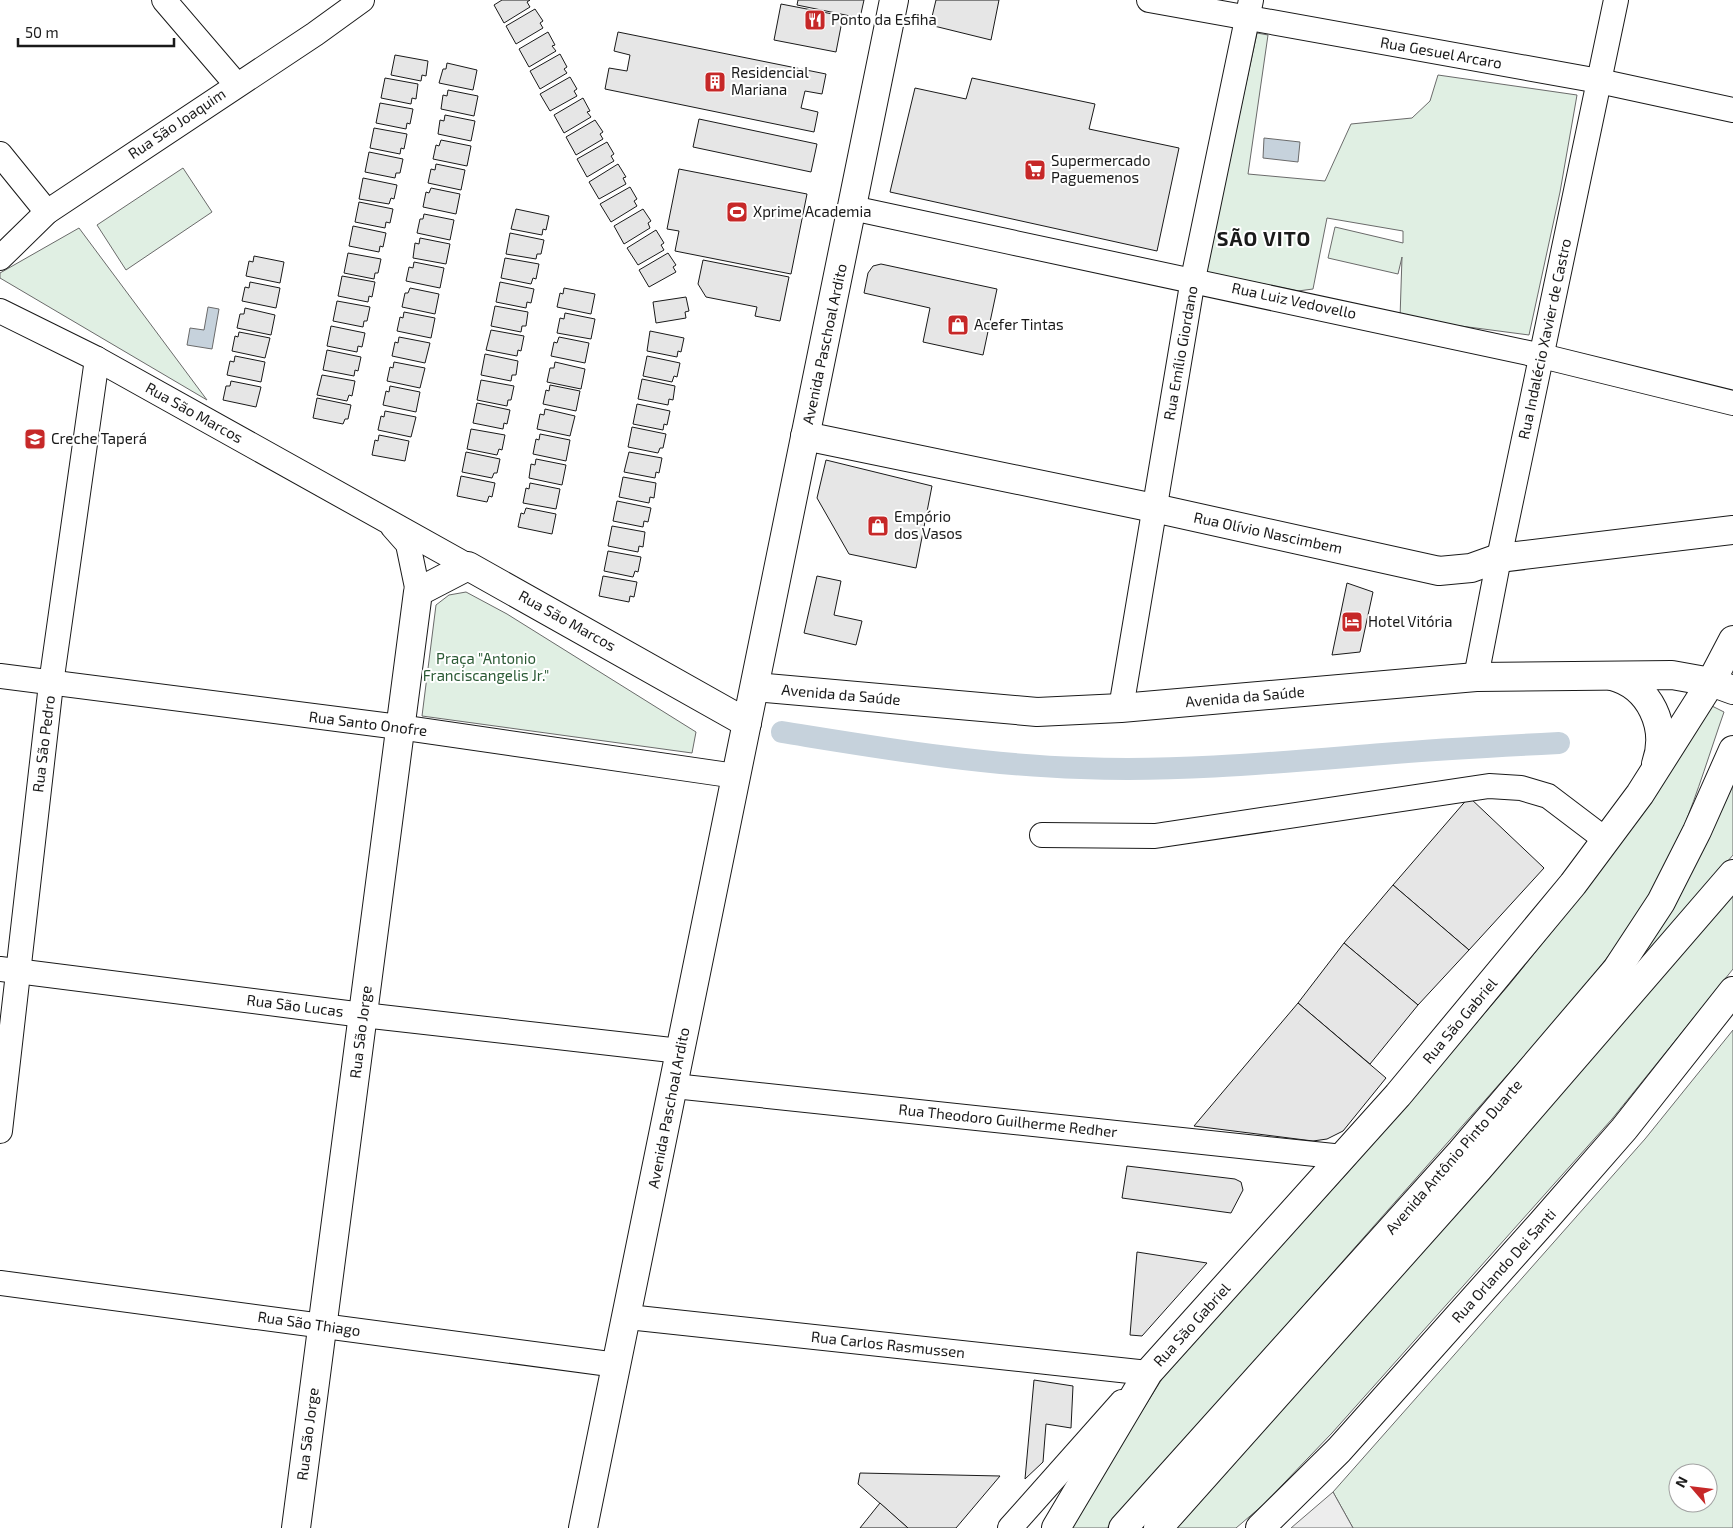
<svg xmlns="http://www.w3.org/2000/svg" width="1733" height="1528" font-family="'Exo 2',sans-serif">
  <style>
    .green { fill: #e0efe3; stroke: #6a6a6a; fill-rule: evenodd }
    .parking { fill: #ededed; stroke: #6a6a6a }
    .water { fill: #c6d2dc; stroke: #6a6a6a }
    .lines { fill: none; stroke-linecap: round; stroke-linejoin: round }
    .canal { stroke: #c6d2dc; stroke-width: 22 }
    .building { fill: #e6e6e6; stroke: #1a1a1a }
    .minor-casing { stroke: #1a1a1a; stroke-width: 26 }
    .major-casing { stroke: #1a1a1a; stroke-width: 30 }
    .minor { stroke: #fff; stroke-width: 24 }
    .major { stroke: #fff; stroke-width: 28 }
    .labels { text-anchor: middle; stroke-width: 4; stroke-linejoin: round; paint-order: stroke }
    .poi-label { font-size: 15px; fill: #1a1a1a; stroke: #fff; text-anchor: start }
    .street-label { font-size: 15px; fill: #1a1a1a; stroke: #fff }
    .park-label { font-size: 15px; fill: #2b5a34; stroke: #fff }
    .district-label { font-size: 20px; font-weight: bold; letter-spacing: 1px; fill: #1a1a1a; stroke: #fff }
  </style>
  <rect width="100%" height="100%" fill="#fff"/>
  <g class="green">
    <path d="M1257 33 1268 35 1248 174 1325 181 1351 124 1412 118 1430 101 1438 75 1577 95 1560 192 1529 335 1400 318 1402 257 1398 274 1328 258 1335 227 1403 243V231L1327 218 1313 289 1298 291 1205 272Z"/>
    <path d="M183 168 212 212 126 270 97 225Z"/>
    <path d="M79 228 207 400 0 278V273Z"/>
    <path d="M466 592 507 614 696 732 692 753 422 716 436 605 449 595Z"/>
    <path d="M1712 706 1724 712C1710 752 1698 792 1682 831 1658 891 1618 945 1578 995L1107 1528H1069L1165 1374 1350 1170 1508 986 1580 897Z"/>
    <path d="M1733 779V855L1636 968 1634 966Z"/>
    <path d="M1733 893V969L1612 1119 1332 1433 1263 1505 1236 1528H1172Z"/>
    <path d="M1733 1030V1528H1353L1333 1492 1645 1139ZM1678 1473H1708V1503H1678Z"/>
  </g>
  <path class="parking" d="M1333 1492 1353 1528H1291Z"/>
  <g class="water">
    <path d="M1264 138 1300 142 1298 162 1263 158Z"/>
    <path d="M208 307 219 309 212 349 187 345 190 328 204 330Z"/>
  </g>
  <g class="lines">
    <path class="canal" d="M782 732C882 748 980 765 1081 768 1182 772 1283 762 1383 754 1441 749 1500 746 1559 743"/>
  </g>
  <g class="building">
    <path d="M502 0H530L527 2 530 7 504 23 494 5Z"/>
    <path d="M798 0H864L860 18 797 5Z"/>
    <path d="M936 0H999L991 40 930 25Z"/>
    <path d="M781 4 843 16 836 52 774 40Z"/>
    <path d="M535 9 543 21 540 23 543 28 516 44 506 26Z"/>
    <path d="M548 32 555 45 552 46 556 51 529 67 519 49Z"/>
    <path d="M618 32 826 74 822 94 805 91 801 108 818 112 814 132 605 89 609 68 627 71 630 55 614 51Z"/>
    <path d="M560 54 567 67 564 69 567 73 540 89 530 71Z"/>
    <path d="M395 55 428 61 426 76 422 75 421 81 391 75Z"/>
    <path d="M447 63 477 70 473 90 439 83 443 69H446Z"/>
    <path d="M570 77 577 89 574 91 577 96 550 111 540 94Z"/>
    <path d="M385 78 418 84 416 99 412 98 411 104 381 98Z"/>
    <path d="M972 78 1095 104 1089 129 1179 148 1157 251 890 192 915 88 966 99Z"/>
    <path d="M448 90 478 96 474 116 441 109 443 95 447 96Z"/>
    <path d="M583 98 590 111 587 112 591 117 564 133 554 115Z"/>
    <path d="M380 103 413 109 410 124 407 123 406 129 376 123Z"/>
    <path d="M445 115 475 121 471 141 438 134 440 120 444 121Z"/>
    <path d="M699 119 817 144 811 172 693 147Z"/>
    <path d="M595 120 603 132 600 134 603 139 576 155 566 137Z"/>
    <path d="M374 128 407 134 404 149 401 148 400 154 370 148Z"/>
    <path d="M441 140 471 146 467 166 433 159 436 145 439 146Z"/>
    <path d="M607 142 614 154 611 156 614 161 587 177 577 159Z"/>
    <path d="M369 152 403 159 400 173H396L395 178 365 172Z"/>
    <path d="M436 164 465 170 461 190 428 183 431 169 435 170Z"/>
    <path d="M618 164 626 177 623 178 626 184 599 199 589 182Z"/>
    <path d="M679 169 807 194 791 274 675 251 679 231 667 229Z"/>
    <path d="M363 178 397 185 394 199 391 198 389 204 359 199Z"/>
    <path d="M630 187 637 199 634 201 637 206 611 222 600 204Z"/>
    <path d="M431 188 460 194 456 214 423 207 426 192 429 193Z"/>
    <path d="M359 202 393 209 390 223 386 222 385 228 355 222Z"/>
    <path d="M516 209 549 216 546 230 543 229 542 235 511 229Z"/>
    <path d="M643 209 651 221 648 223 650 228 624 244 614 226Z"/>
    <path d="M424 214 454 220 450 240 417 233 420 219H423Z"/>
    <path d="M353 226 386 233 383 247 380 246 379 252 349 246Z"/>
    <path d="M656 230 664 243 661 245 664 250 638 265 627 248Z"/>
    <path d="M510 233 544 240 541 254H537L536 259 506 254Z"/>
    <path d="M420 238 450 244 446 264 413 258 415 243 419 244Z"/>
    <path d="M348 253 381 259 378 273H375L374 279 344 273Z"/>
    <path d="M668 253 676 265 673 267 676 272 649 287 639 270Z"/>
    <path d="M254 256 284 262 280 283 246 276 249 261 253 262Z"/>
    <path d="M505 258 539 264 536 279 533 278 531 284 501 278Z"/>
    <path d="M703 260 789 277 780 321 755 316 757 307 706 297 698 284Z"/>
    <path d="M414 262 444 268 440 288 406 281 409 267 413 268Z"/>
    <path d="M881 264 997 289 983 355 923 342 930 308 864 293 868 273 873 266Z"/>
    <path d="M342 276 375 282 372 297 369 296 368 302 338 296Z"/>
    <path d="M250 282 280 288 276 308 242 301 245 287 249 288Z"/>
    <path d="M500 282 534 289 531 303 527 302 526 308 496 302Z"/>
    <path d="M410 288 439 294 435 314 402 307 405 293H408Z"/>
    <path d="M564 288 595 294 591 314 557 307 560 293 563 294Z"/>
    <path d="M686 297 689 311 685 312 686 318 656 323 653 302Z"/>
    <path d="M337 301 370 307 367 321H364L363 327 333 321Z"/>
    <path d="M495 306 528 312 526 326H522L521 332 491 326Z"/>
    <path d="M245 308 275 315 271 335 237 328 240 314H244Z"/>
    <path d="M404 312 435 318 431 338 397 331 400 317 403 318Z"/>
    <path d="M565 313 595 319 591 339 557 333 560 318 564 319Z"/>
    <path d="M331 326 365 333 362 347 358 346 357 352 327 346Z"/>
    <path d="M491 330 524 336 521 351 518 350 517 356 486 350Z"/>
    <path d="M650 331 684 338 681 352 678 351 677 357 647 351Z"/>
    <path d="M239 332 270 338 265 358 232 351 235 336 238 337Z"/>
    <path d="M399 337 430 343 425 363 392 356 395 342 398 343Z"/>
    <path d="M559 337 589 343 585 363 551 356 554 342 557 343Z"/>
    <path d="M327 350 361 357 358 371 355 370 354 376 323 370Z"/>
    <path d="M485 354 518 361 516 375H512L511 381 481 375Z"/>
    <path d="M235 356 265 362 261 382 227 375 230 361 234 362Z"/>
    <path d="M647 356 680 363 677 377 674 376 672 382 643 376Z"/>
    <path d="M394 362 425 368 420 388 387 381 390 367 393 368Z"/>
    <path d="M555 362 585 369 581 389 547 382 550 368H554Z"/>
    <path d="M322 375 355 381 352 396 349 395 347 401 317 395Z"/>
    <path d="M642 379 675 386 673 400 669 399 668 405 638 399Z"/>
    <path d="M481 380 514 386 511 400H508L507 406 477 400Z"/>
    <path d="M231 381 261 387 256 407 223 400 226 386H230Z"/>
    <path d="M550 385 580 391 576 411 543 404 546 390 549 391Z"/>
    <path d="M390 386 420 392 416 412 383 405 386 391 389 392Z"/>
    <path d="M317 398 351 405 348 419H345L343 424 313 418Z"/>
    <path d="M477 403 510 410 507 424 504 423 503 429 473 423Z"/>
    <path d="M637 404 670 411 667 425 664 424 663 430 633 424Z"/>
    <path d="M545 409 575 416 570 436 537 429 540 414 544 415Z"/>
    <path d="M385 411 416 417 411 437 378 430 381 416 384 417Z"/>
    <path d="M632 427 666 434 663 448H660L658 453 628 447Z"/>
    <path d="M471 429 505 435 502 450 499 449 497 455 467 449Z"/>
    <path d="M540 434 570 440 566 461 533 454 536 439 539 440Z"/>
    <path d="M379 435 409 441 405 461 372 455 375 440 378 441Z"/>
    <path d="M466 452 500 459 497 473H494L492 478 462 472Z"/>
    <path d="M629 452 662 458 659 473 656 472 655 478 624 472Z"/>
    <path d="M536 459 566 465 562 485 529 478 531 464 535 465Z"/>
    <path d="M826 460 932 486 916 568 849 554 817 498Z"/>
    <path d="M461 476 495 483 492 497 489 496 487 502 457 496Z"/>
    <path d="M623 477 656 483 654 498 650 497 649 503 619 497Z"/>
    <path d="M530 483 560 489 556 509 523 503 526 488 529 489Z"/>
    <path d="M617 501 651 508 648 522 644 521 643 527 613 521Z"/>
    <path d="M526 508 556 514 552 534 518 527 521 513 524 514Z"/>
    <path d="M612 526 645 532 643 547 639 546 638 552 608 546Z"/>
    <path d="M608 551 641 557 638 572 635 571 633 577 604 571Z"/>
    <path d="M603 576 637 582 634 597 630 596 629 602 599 596Z"/>
    <path d="M817 576 841 581 834 615 862 621 856 645 804 633Z"/>
    <path d="M1347 583 1373 592 1360 652 1332 655Z"/>
    <path d="M1469 797 1544 868 1469 950 1393 885Z"/>
    <path d="M1393 885 1469 950 1418 1005 1344 943Z"/>
    <path d="M1344 943 1418 1005 1370 1064 1298 1003Z"/>
    <path d="M1298 1003 1386 1078 1343 1131 1327 1139 1313 1141 1194 1126Z"/>
    <path d="M1127 1166 1235 1179 1241 1182 1243 1190 1231 1213 1122 1198Z"/>
    <path d="M1137 1252 1207 1263 1142 1336 1130 1335Z"/>
    <path d="M1034 1380 1073 1386 1071 1428 1046 1424 1043 1462 1025 1479Z"/>
    <path d="M860 1473 1000 1476 956 1528H908L858 1484Z"/>
    <path d="M880 1503 908 1528H860Z"/>
  </g>
  <g class="lines">
    <g class="minor-casing">
      <g id="minor">
        <path d="M164 0 236 84"/>
        <path d="M1149 0 1599 81 1733 110"/>
        <path d="M0 154 47 212"/>
        <path d="M852 208 1542 356 1733 403"/>
        <path d="M0 258 47 212 315 34 362 0"/>
        <path d="M0 311 97 359 468 566"/>
        <path d="M393 527 408 544 418 592"/>
        <path d="M0 676 399 727 736 776"/>
        <path d="M1476 677 1499 558 1616 0"/>
        <path d="M1121 708 1193 279 1251 0"/>
        <path d="M1042 835 1155 836 1489 786 1521 788 1548 796 1606 840"/>
        <path d="M0 969 363 1015 680 1051"/>
        <path d="M674 1086 1343 1157"/>
        <path d="M0 1131 51 684 97 359"/>
        <path d="M0 1283 617 1365"/>
        <path d="M628 1317 1148 1373"/>
        <path d="M1010 1528 1122 1402"/>
      </g>
    </g>
    <g class="major-casing">
      <g id="major">
        <path d="M805 436 1154 508 1439 571 1471 568 1499 558 1733 530"/>
        <path d="M1612 676C1650 686 1669 727 1656 764"/>
        <path d="M755 687 1037 712 1121 708 1476 677 1672 675 1711 682 1733 690"/>
        <path d="M296 1528 418 592 468 566 747 723"/>
        <path d="M583 1528 894 0"/>
        <path d="M1056 1528 1148 1373 1398 1095 1573 884 1640 794 1711 682 1733 640"/>
        <path d="M1123 1528 1461 1152 1617 969 1661 902 1697 831 1733 750"/>
        <path d="M1158 1528 1479 1168 1733 874"/>
        <path d="M1260 1528 1339 1450 1541 1224 1624 1129 1733 991"/>
      </g>
    </g>
    <use href="#minor" class="minor"/>
    <use href="#major" class="major"/>
  </g>
  <defs>
    <g id="restaurant-square" transform="scale(1.125)"><rect x="-9" y="-9" width="18" height="18" rx="4" fill="#c62828" stroke="#fff"/><path d="M-5-6h1v4h1v-4h1v4h1v-4h1v5L-1.5 .5V6h-2V.5L-5-1ZM5-6V6H3V1.5H1.5Q1.5-4 5-6Z" fill="#fff"/></g>
    <g id="building-square" transform="scale(1.125)"><rect x="-9" y="-9" width="18" height="18" rx="4" fill="#c62828" stroke="#fff"/><path d="M-4-6H4V6H1V3H-1V6H-4ZM-2.5-4.3h1.7v1.8h-1.7ZM.8-4.3h1.7v1.8H.8ZM-2.5-1h1.7V.8h-1.7ZM.8-1h1.7V.8H.8Z" fill="#fff"/></g>
    <g id="supermarket-square" transform="scale(1.125)"><rect x="-9" y="-9" width="18" height="18" rx="4" fill="#c62828" stroke="#fff"/><path d="M-6-5.5h2.5l.6 2H6L4.5 2H-2.5L-4.4-4H-6ZM-1.5 3.2a1.3 1.3 0 1 0 .1 0ZM3 3.2a1.3 1.3 0 1 0 .1 0Z" fill="#fff"/></g>
    <g id="stadium-square" transform="scale(1.125)"><rect x="-9" y="-9" width="18" height="18" rx="4" fill="#c62828" stroke="#fff"/><path d="M0-5a6.5 5 0 1 0 0 10a6.5 5 0 1 0 0-10ZM-3.5-1.8h7v3.6h-7Z" fill="#fff"/></g>
    <g id="shop-square" transform="scale(1.125)"><rect x="-9" y="-9" width="18" height="18" rx="4" fill="#c62828" stroke="#fff"/><path d="M-5-2.5h2.3a2.7 3.5 0 0 1 5.4 0H5L5.5 6h-11ZM-1.5-2.5h3a1.5 2.3 0 0 0-3 0Z" fill="#fff"/></g>
    <g id="school-square" transform="scale(1.125)"><rect x="-9" y="-9" width="18" height="18" rx="4" fill="#c62828" stroke="#fff"/><path d="M0-5L7-2L0 1L-7-2ZM-4 1L0 2.5L4 1V4Q0 6-4 4Z" fill="#fff"/></g>
    <g id="hotel-square" transform="scale(1.125)"><rect x="-9" y="-9" width="18" height="18" rx="4" fill="#c62828" stroke="#fff"/><path d="M-6-4.5h1.5V1H6V5H4.5V3h-9V5H-6ZM-4 0a1.8 1.8 0 1 1 3.6 0ZM.5 0V-2.5h3Q6-2.5 6 0Z" fill="#fff"/></g>
  </defs>
  <g fill-rule="evenodd">
    <use href="#restaurant-square" x="815" y="20"/>
    <use href="#building-square" x="715" y="82"/>
    <use href="#supermarket-square" x="1035" y="170"/>
    <use href="#stadium-square" x="737" y="212"/>
    <use href="#shop-square" x="958" y="325"/>
    <use href="#school-square" x="35" y="439"/>
    <use href="#shop-square" x="878" y="526"/>
    <use href="#hotel-square" x="1352" y="622"/>
  </g>
  <g class="labels">
    <g class="poi-label">
      <text x="831" y="25">Ponto da Esfiha</text>
      <text x="731" y="78">Residencial<tspan x="731" dy="17">Mariana</tspan></text>
      <text x="1051" y="166">Supermercado<tspan x="1051" dy="17">Paguemenos</tspan></text>
      <text x="753" y="217">Xprime Academia</text>
      <text x="974" y="330">Acefer Tintas</text>
      <text x="51" y="444">Creche Taperá</text>
      <text x="894" y="522">Empório<tspan x="894" dy="17">dos Vasos</tspan></text>
      <text x="1368" y="627">Hotel Vitória</text>
    </g>
    <g class="street-label">
      <text transform="translate(1441 53) rotate(10)" y="5">Rua Gesuel Arcaro</text>
      <text transform="translate(177 124) rotate(-34)" y="5">Rua São Joaquim</text>
      <text transform="translate(1294 301) rotate(12)" y="5">Rua Luiz Vedovello</text>
      <text transform="translate(1545 339) rotate(-78)" y="5">Rua Indalécio Xavier de Castro</text>
      <text transform="translate(825 344) rotate(-78)" y="5">Avenida Paschoal Ardito</text>
      <text transform="translate(1181 353) rotate(-80)" y="5">Rua Emílio Giordano</text>
      <text transform="translate(194 413) rotate(29)" y="5">Rua São Marcos</text>
      <text transform="translate(1268 533) rotate(12)" y="5">Rua Olívio Nascimbem</text>
      <text transform="translate(567 621) rotate(29)" y="5">Rua São Marcos</text>
      <text transform="translate(841 695) rotate(5)" y="5">Avenida da Saúde</text>
      <text transform="translate(1245 697) rotate(-5)" y="5">Avenida da Saúde</text>
      <text transform="translate(368 724) rotate(7)" y="5">Rua Santo Onofre</text>
      <text transform="translate(44 744) rotate(-83)" y="5">Rua São Pedro</text>
      <text transform="translate(295 1006) rotate(7)" y="5">Rua São Lucas</text>
      <text transform="translate(1460 1021) rotate(-50)" y="5">Rua São Gabriel</text>
      <text transform="translate(361 1032) rotate(-83)" y="5">Rua São Jorge</text>
      <text transform="translate(669 1108) rotate(-79)" y="5">Avenida Paschoal Ardito</text>
      <text transform="translate(1008 1121) rotate(6)" y="5">Rua Theodoro Guilherme Redher</text>
      <text transform="translate(1454 1157) rotate(-49)" y="5">Avenida Antônio Pinto Duarte</text>
      <text transform="translate(1504 1266) rotate(-48)" y="5">Rua Orlando Dei Santi</text>
      <text transform="translate(309 1324) rotate(8)" y="5">Rua São Thiago</text>
      <text transform="translate(1192 1325) rotate(-48)" y="5">Rua São Gabriel</text>
      <text transform="translate(888 1345) rotate(6)" y="5">Rua Carlos Rasmussen</text>
      <text transform="translate(308 1434) rotate(-83)" y="5">Rua São Jorge</text>
    </g>
    <g class="park-label">
      <text x="486" y="664">Praça "Antonio<tspan x="486" dy="17">Franciscangelis Jr."</tspan></text>
    </g>
    <g class="district-label">
      <text x="1264" y="246">SÃO VITO</text>
    </g>
  </g>
  <g transform="translate(1693 1488) rotate(298)"><circle r="24" fill="#ffffff" stroke="#a3a3a3"/>
  <path d="M0-4L9 19L0 12L-9 19Z" fill="#c62828"/>
  <text y="-8" font-size="14" font-weight="bold" text-anchor="middle" fill="#1a1a1a">N</text>
  </g>
  <path d="M18 38v8h156v-8" fill="none" stroke="#1a1a1a" stroke-width="2.5"/>
  <text x="25" y="38" font-size="15" fill="#1a1a1a" stroke="#ffffff" stroke-width="4" paint-order="stroke">50 m</text>
</svg>
